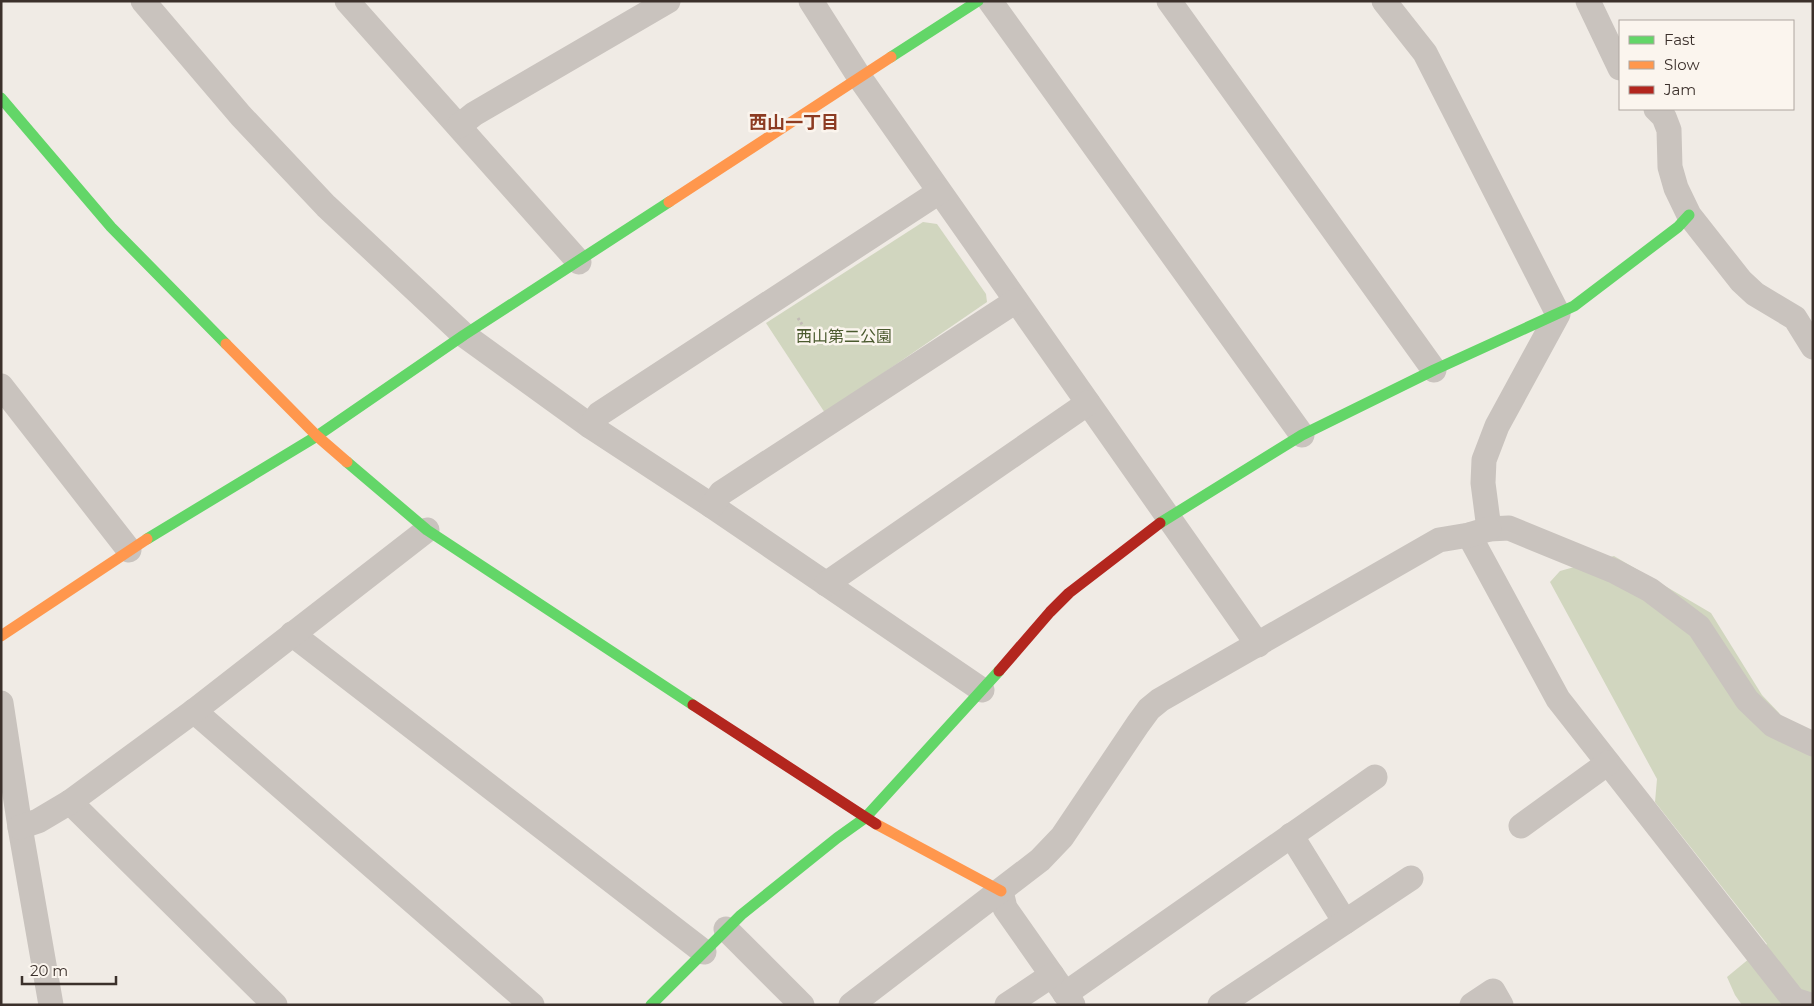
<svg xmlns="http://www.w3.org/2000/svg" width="1814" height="1006" font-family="Montserrat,'Noto Sans JP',sans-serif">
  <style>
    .green { fill: #d1d6bf }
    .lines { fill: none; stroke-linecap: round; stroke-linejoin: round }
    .path { stroke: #c2bbb6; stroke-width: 3; stroke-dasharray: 2.5 2.5; stroke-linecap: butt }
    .street { stroke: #c9c3be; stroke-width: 25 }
    .fast { stroke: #63d668; stroke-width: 11 }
    .slow { stroke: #ff974d; stroke-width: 11 }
    .jam { stroke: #b3261e; stroke-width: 11 }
    .labels { text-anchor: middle; stroke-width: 5; stroke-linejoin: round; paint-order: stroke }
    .park-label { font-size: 16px; fill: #4a5a2e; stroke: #fbf5ee }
    .neighbourhood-label { font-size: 18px; font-weight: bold; fill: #8c3b22; stroke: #fbf5ee }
  </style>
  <rect width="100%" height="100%" fill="#f0ebe5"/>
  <g class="green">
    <path d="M923 222 937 224 986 294 987 302 825 413 766 323Z"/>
    <path d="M1614 556 1711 613 1762 695 1813 749V1005H1742L1735 995 1727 977 1767 944 1655 802 1657 779 1550 582 1560 571Z"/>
  </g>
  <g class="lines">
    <path class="path" d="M798 318 812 340"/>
    <g class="street">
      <path d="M143 1 241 116 326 206 464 335 590 426 712 506 982 690"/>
      <path d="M347 1 579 262"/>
      <path d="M811 1 860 78 1258 645"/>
      <path d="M990 1 1302 435"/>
      <path d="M1169 1 1434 370"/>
      <path d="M1384 1 1425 53 1558 314 1497 426 1484 460 1483 483 1489 529 1509 528 1614 571 1650 590 1699 627 1747 700 1773 725 1813 744"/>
      <path d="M1588 1 1620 68"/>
      <path d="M1656 109 1664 117 1669 130 1670 167 1676 188 1689 215 1741 281 1755 294 1795 318 1813 347"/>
      <path d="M459 126 474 114 668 1"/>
      <path d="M1 386 129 550"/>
      <path d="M590 426 599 414 939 192"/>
      <path d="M712 506 721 493 1016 301"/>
      <path d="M1469 535 1558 699 1794 1000 1810 1005"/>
      <path d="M826 584 1088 403"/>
      <path d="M292 634 704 952"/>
      <path d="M1 703 20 827 51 1005"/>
      <path d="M194 711 532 1005"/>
      <path d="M70 802 275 1005"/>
      <path d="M1521 826 1608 763"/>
      <path d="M20 827 38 821 70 802 194 711 427 530"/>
      <path d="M1291 835 1345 922"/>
      <path d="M1001 891 1005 908 1073 1005"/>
      <path d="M726 929 802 1005"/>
      <path d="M1065 994 1375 777"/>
      <path d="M851 1005 1040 860 1062 837 1138 724 1149 709 1160 700 1439 540 1469 535 1489 529"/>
      <path d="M1007 1005 1052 975"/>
      <path d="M1220 1005 1411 878"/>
      <path d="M1472 1005 1493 991 1501 1005"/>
    </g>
    <g class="fast">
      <path d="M891 57 978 1"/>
      <path d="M1 98 111 227 226 344"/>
      <path d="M347 462 427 530 693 705"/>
      <path d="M1160 523 1302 435 1434 370 1574 306 1678 227 1689 215"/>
      <path d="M147 539 317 436 464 335 669 202"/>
      <path d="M651 1005 741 915 837 838 865 818 999 671"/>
    </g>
    <g class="slow">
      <path d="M669 202 891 57"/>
      <path d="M226 344 317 436 347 462"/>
      <path d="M1 636 147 539"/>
      <path d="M876 824 1001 891"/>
    </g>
    <g class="jam">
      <path d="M999 671 1050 612 1069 593 1160 523"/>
      <path d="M693 705 876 824"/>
    </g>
  </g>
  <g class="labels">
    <g class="park-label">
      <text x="844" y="342">西山第二公園</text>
    </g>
    <g class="neighbourhood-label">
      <text x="794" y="129">西山一丁目</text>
    </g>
  </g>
  <rect width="1814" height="1006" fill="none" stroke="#3b302b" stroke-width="5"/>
  <rect x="1619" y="20" width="175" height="90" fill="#fbf5ee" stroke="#aea6a0"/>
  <rect x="1629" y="36" width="25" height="8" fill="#63d668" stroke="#aea6a0"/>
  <text x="1664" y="45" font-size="15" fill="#3b302b">Fast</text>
  <rect x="1629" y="61" width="25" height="8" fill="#ff974d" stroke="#aea6a0"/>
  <text x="1664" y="70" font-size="15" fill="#3b302b">Slow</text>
  <rect x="1629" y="86" width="25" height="8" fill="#b3261e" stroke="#aea6a0"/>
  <text x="1664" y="95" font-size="15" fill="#3b302b">Jam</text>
  <path d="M22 976v8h94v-8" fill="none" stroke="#3b302b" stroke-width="2.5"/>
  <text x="30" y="976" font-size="15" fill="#3b302b" stroke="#fbf5ee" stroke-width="4" paint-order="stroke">20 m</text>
</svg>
